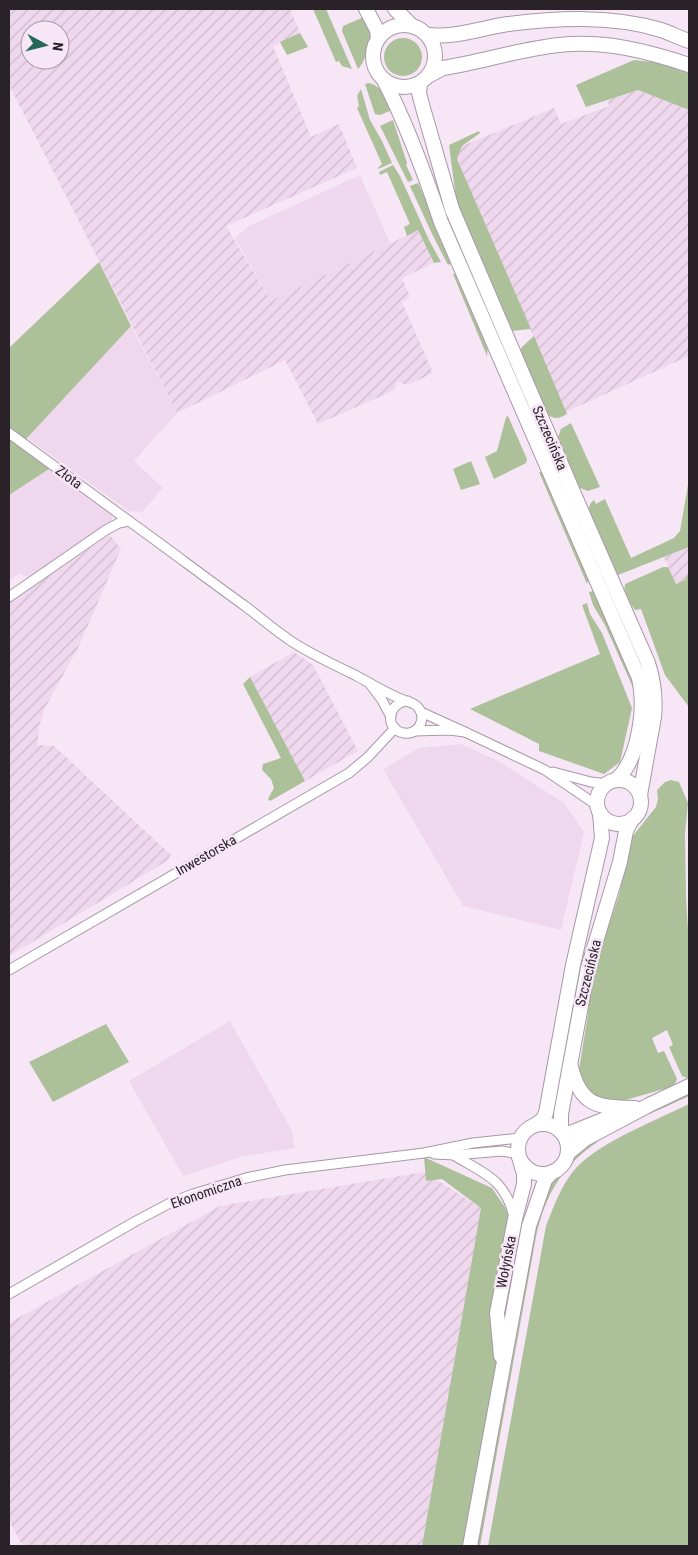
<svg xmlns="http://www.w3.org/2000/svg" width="698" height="1555" font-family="'Roboto Condensed',sans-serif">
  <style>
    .built { fill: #efd8ee }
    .industrial { fill: url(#industrial-furrows); fill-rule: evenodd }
    .green { fill: #acc099 }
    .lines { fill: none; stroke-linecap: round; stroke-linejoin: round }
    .minor-casing { stroke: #a898a7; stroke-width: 11 }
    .secondary-casing { stroke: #a898a7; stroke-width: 16 }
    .minor { stroke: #fff; stroke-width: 9 }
    .secondary { stroke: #fff; stroke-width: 14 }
    .labels { text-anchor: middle; stroke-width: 5; stroke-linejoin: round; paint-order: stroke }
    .street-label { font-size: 14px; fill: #292329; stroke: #f7e6f6 }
  </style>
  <defs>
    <pattern id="industrial-furrows" width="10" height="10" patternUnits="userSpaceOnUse" patternTransform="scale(1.25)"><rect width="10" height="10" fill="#efd8ee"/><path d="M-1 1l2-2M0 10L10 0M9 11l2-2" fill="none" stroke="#cdb9cc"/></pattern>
  </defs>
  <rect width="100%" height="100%" fill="#f7e6f6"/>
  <g class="built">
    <path d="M360 175 390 243 271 301 235 238 249 226Z"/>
    <path d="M131 326 177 413 134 461 163 488 142 512 129 511 27 438Z"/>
    <path d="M49 469 112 515V522L28 578 20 573 9 581V495Z"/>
    <path d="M461 744 500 762 564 803 584 832 561 930 463 906 383 769 419 748Z"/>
    <path d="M230 1021 292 1131 295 1148 240 1157 183 1176 129 1081Z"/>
  </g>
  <g class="industrial">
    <path d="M9 9H290L300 33 273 46 311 137 339 124 357 168 226 226 271 301 418 230 434 263 402 278 410 297 402 302 433 373 408 385 397 382 395 390 318 424 285 360 177 413 9 85ZM30 30H60V60H30Z"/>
    <path d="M638 90 689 110V356L566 412 457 159 462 146 554 108 561 124 609 106 608 100Z"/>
    <path d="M110 535 121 549 78 648 45 708 39 726 38 745 54 746 171 855 167 861 9 956V603Z"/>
    <path d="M689 547V571L685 580 676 584 664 557Z"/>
    <path d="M294 652 313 665 358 751 305 781 250 677Z"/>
    <path d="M424 1172 481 1208 422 1546H23L9 1521V1323L220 1206Z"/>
  </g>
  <g class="green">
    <path d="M313 9H326L352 69 342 66 339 61 336 62Z"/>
    <path d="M364 17C366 20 369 24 370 27 373 36 365 63 358 69L342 31 343 26Z"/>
    <path d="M300 33 308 47 287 55 280 42Z"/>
    <circle cx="403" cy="57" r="19"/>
    <path d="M634 60 689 66V110L638 90 586 107 576 85Z"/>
    <path d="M369 83C383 87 387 98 392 110L380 115 375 114 365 84Z"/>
    <path d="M361 89 370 120 382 141 392 163 378 169V168L382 164 357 108 359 106 357 96Z"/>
    <path d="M393 120 407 163 406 165 413 180 408 182 380 126Z"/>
    <path d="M479 131 480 133 462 146 457 159 531 329 511 331 457 206 449 145Z"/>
    <path d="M393 165 400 176 429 240 441 262 434 263 418 230 407 236 404 227 410 224 387 172 380 175 379 172Z"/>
    <path d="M418 183 453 259 452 263 448 265 434 238 410 186Z"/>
    <path d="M99 262 131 326 27 438 22 448 49 469 9 495V348Z"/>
    <path d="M453 274H455L460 278 488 345 487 356Z"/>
    <path d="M534 336 567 414C558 419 554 420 546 413L519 353 522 347Z"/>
    <path d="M508 416 527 459 526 463 494 479 485 457 497 451 506 417Z"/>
    <path d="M571 423 600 487 588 491 578 487 557 440 561 429Z"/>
    <path d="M471 461 480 484 461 490 453 469Z"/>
    <path d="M539 472H543L590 574 587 584Z"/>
    <path d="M689 479V547L618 575 588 513 590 504 594 500 596 504 605 499 631 558 674 538 680 531Z"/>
    <path d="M663 567H668L676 584 685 580 689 571V707L665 675 641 609 635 610 624 594 625 584Z"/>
    <path d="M594 591 646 700 644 712 605 625 593 605 589 592Z"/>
    <path d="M587 603 590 614 602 633 632 708 620 762 604 774 539 751V744L470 709 600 654 582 605Z"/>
    <path d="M250 677 305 781 270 801 268 799 274 788 271 779 262 770 263 764 281 758 243 684Z"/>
    <path d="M671 780 679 782 688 803 685 833 686 897 689 946V1079L682 1076 669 1047 673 1045 667 1030 652 1038 658 1053 664 1051 677 1079 674 1086 619 1102 594 1099 578 1076 588 1014 590 981 619 895 632 837 656 807 658 799 657 790 665 782Z"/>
    <path d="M106 1024 129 1062 53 1102 29 1062Z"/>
    <path d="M689 1092V1096C615 1131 555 1147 536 1237L480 1546H475L532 1236 544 1196 554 1177 568 1160 588 1142Z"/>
    <path d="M689 1104V1546H488L546 1226C554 1206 561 1185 576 1168 600 1142 657 1120 689 1104Z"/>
    <path d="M424 1157 492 1188 510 1215 498 1363 463 1546H422L481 1208 442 1179 426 1181Z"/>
  </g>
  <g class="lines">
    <g class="minor-casing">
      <g id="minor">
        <path d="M9 433 129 521"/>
        <path d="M9 597 106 530 119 523 129 521C168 549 206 578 245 606 261 618 277 632 294 643 313 655 334 665 355 675 372 684 390 696 409 702 430 708 423 736 404 733 384 730 387 702 408 701"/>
        <path d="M370 684 382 700 391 717"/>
        <path d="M414 731 449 730 465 732 421 712"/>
        <path d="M465 732 545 770 598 806"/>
        <path d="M553 772 591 782 606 784"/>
        <path d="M9 970 349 773 368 757 395 728"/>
        <path d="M434 1154 455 1155 502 1151 518 1154"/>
        <path d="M455 1156C485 1174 505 1179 514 1217"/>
        <path d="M9 1294 136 1221 170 1203 193 1194 246 1178 285 1170 424 1153 473 1143 520 1138"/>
      </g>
    </g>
    <g class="secondary-casing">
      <g id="secondary">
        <path d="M366 9 377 30 378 39"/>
        <path d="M395 9 411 25"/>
        <circle cx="404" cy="56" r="31"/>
        <path d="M428 35C454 38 482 28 508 24 557 18 613 15 661 30 670 33 680 38 689 41"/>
        <path d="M430 75 443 68C482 62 520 49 559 45 604 40 647 51 689 65"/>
        <path d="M384 80C407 125 425 174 441 222L639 678C646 707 639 760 616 780"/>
        <path d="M420 83 419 93 423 108 452 209 577 501 648 663C654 682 656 698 654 717L640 795"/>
        <circle cx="619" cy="802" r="22"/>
        <path d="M571 1067C581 1107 598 1107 635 1108"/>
        <circle cx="543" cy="1149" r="25"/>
        <path d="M537 1124 543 1119 546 1113 573 965 602 838 600 813"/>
        <path d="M561 1132V1114L588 968 620 862 626 831 632 819"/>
        <path d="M564 1134 573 1132 620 1113"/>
        <path d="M568 1153 585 1139 649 1105 689 1086"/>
        <path d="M501 1356 497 1313 515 1219 524 1184V1174L519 1157"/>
        <path d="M470 1546 529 1226 545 1180 552 1172"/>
      </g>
    </g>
    <use href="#minor" class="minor"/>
    <use href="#secondary" class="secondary"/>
  </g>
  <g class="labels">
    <g class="street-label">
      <text transform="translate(550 438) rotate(67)" y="5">Szczecińska</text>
      <text transform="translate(69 477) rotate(36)" y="5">Złota</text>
      <text transform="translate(206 855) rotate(-30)" y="5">Inwestorska</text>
      <text transform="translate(588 973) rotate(-76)" y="5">Szczecińska</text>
      <text transform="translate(206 1192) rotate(-19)" y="5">Ekonomiczna</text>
      <text transform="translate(506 1262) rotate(-79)" y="5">Wołyńska</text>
    </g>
  </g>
  <rect width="698" height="1555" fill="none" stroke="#292329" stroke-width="20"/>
  <g transform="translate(45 45) rotate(97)"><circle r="24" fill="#f7e6f6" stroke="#a598a4"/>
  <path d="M0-4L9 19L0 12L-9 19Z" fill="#266858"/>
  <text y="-8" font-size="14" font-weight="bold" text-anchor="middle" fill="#292329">N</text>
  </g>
</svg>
